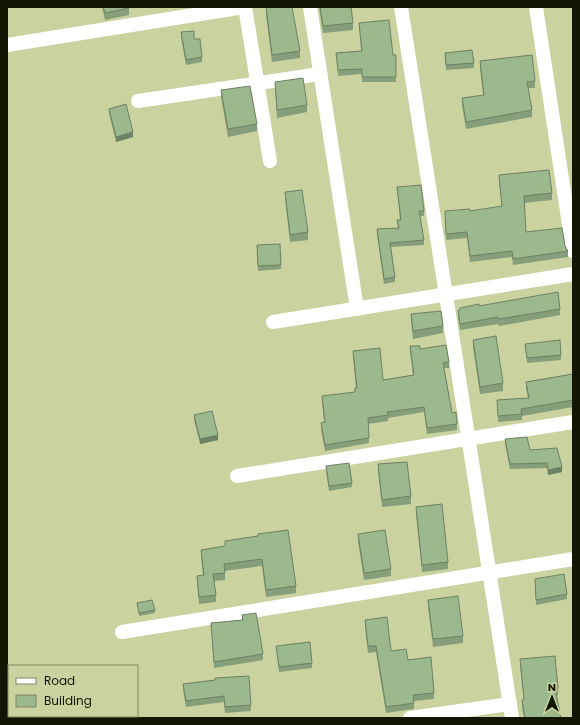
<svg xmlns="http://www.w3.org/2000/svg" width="580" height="725" font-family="Poppins,sans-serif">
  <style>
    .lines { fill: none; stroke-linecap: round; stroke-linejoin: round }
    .minor { stroke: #fff; stroke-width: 14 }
    .wall { fill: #869e79 }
    .shaded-wall { fill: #6d8163 }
    .building { fill: #9cb88d; stroke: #6d8163 }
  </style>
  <rect width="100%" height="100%" fill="#cad2a0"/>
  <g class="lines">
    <g class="minor">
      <path d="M245 7 270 161"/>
      <path d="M310 7 357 309"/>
      <path d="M401 7 512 718"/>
      <path d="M536 7 573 251"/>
      <path d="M7 45 244 7"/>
      <path d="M138 101 320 74"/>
      <path d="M273 322 573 274"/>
      <path d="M237 476 573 422"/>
      <path d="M122 632 573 559"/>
      <path d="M410 718 510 704"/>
    </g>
  </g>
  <g class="wall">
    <path d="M102 7H129V15L105 20Z"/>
    <path d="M266 7 300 51V58L272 62 266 15Z"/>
    <path d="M319 7H351L353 23V30L323 33Z"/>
    <path d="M359 23 393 55H396V82H362V74L338 76 336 53 361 51Z"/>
    <path d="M181 32 194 39 202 57V62L186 65 181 37Z"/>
    <path d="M445 53 474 63V68L446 70Z"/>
    <path d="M480 61 535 81V88H528L532 110V117L466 129 462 105V98L483 95 480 68Z"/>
    <path d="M275 82 307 105V112L277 118Z"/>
    <path d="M221 90 257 124V131L228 137 221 97Z"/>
    <path d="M109 109 133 137 116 142 109 114Z"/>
    <path d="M499 175 552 193V200L524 203 526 232 565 246 568 251V257L513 265 512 257 470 262 467 238 446 240 445 211H470L502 207 499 182Z"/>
    <path d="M397 187 424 211V216H420L424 240V245L391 247 395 277V282L384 284 377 234V229L398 228 397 220H400Z"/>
    <path d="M285 192 308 232V240L290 242 285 199Z"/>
    <path d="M257 245 281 265V269L258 271Z"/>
    <path d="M479 306 560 309V315L499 326 498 324 460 330 458 317V310H460V308Z"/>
    <path d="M411 314 443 326V333L413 339 411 321Z"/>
    <path d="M473 340 503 383V391L480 394 473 347Z"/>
    <path d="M525 344 561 355V360L527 363Z"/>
    <path d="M410 346 420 349 449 362V368H444L452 413 457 424V430L427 434 424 412 388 418V421L368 424 369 443 325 451 321 429V423L324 422 322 402V396L355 392 356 388 353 357V351L383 380 413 375 410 352Z"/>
    <path d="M573 374V407L522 416V420L498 422 497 400 528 398 526 389V382Z"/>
    <path d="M194 415 218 440 200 444 194 420Z"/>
    <path d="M505 439 530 450 562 472 548 475 547 468 510 469 505 444Z"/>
    <path d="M378 464 411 496V504L382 507 378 472Z"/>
    <path d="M326 466 352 483V487L329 491 326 471Z"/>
    <path d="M416 507 448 562V569L422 572 416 514Z"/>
    <path d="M358 534 391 569V576L364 580 358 541Z"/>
    <path d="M258 536 296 586V593L266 597 262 566 225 571V580L214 581 216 595V602L199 604 197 583V576L203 575 201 557V550L225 547V541Z"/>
    <path d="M535 579 567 594V599L536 605Z"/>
    <path d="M428 600 463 636V643L433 647 428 607Z"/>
    <path d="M137 603 155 610V613L139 616Z"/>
    <path d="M242 615 263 654V660L214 668 211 623 242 620Z"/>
    <path d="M365 620 391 651 408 660 434 693V699L414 701V709L386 713 376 652 368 653 365 627Z"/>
    <path d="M276 646 312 663V668L279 672Z"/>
    <path d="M520 659 558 688V695L557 696 561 718H524L522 707V700L524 699 520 666Z"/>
    <path d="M215 680 251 705V711L225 713 224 702 186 707 183 690V684Z"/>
  </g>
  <g class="shaded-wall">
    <path d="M133 132V137L116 142V137Z"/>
    <path d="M218 435V440L200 444V439Z"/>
    <path d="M562 467V472L548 475V470Z"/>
  </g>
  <g class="building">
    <path d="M103 7H129V8L105 13Z"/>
    <path d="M266 7H292L300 51 272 55Z"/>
    <path d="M320 7H351L353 23 323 26Z"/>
    <path d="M389 20 393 55H396V77H362V69L338 70 336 53 362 51 359 23Z"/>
    <path d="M194 31V39H200L202 57 186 60 181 32Z"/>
    <path d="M472 50 474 63 446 65 445 53Z"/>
    <path d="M532 55 535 81 527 82 532 110 466 122 462 98 484 95 480 61Z"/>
    <path d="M303 78 307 105 277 110 275 82Z"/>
    <path d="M250 86 257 124 228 129 221 90Z"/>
    <path d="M126 104 133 132 116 137 109 109Z"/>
    <path d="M549 170 552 193 524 196 526 232 562 228 565 246 568 251 513 259 512 251 470 256 467 232 446 234 445 211 470 209V211L502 206 499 175Z"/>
    <path d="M421 185 424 211H419L424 240 390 243 395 277 384 279 377 229 399 228 397 220H401L397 187Z"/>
    <path d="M302 190 308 232 290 235 285 192Z"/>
    <path d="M280 244 281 265 258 266 257 245Z"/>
    <path d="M558 292 560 309 499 319 498 317 460 324 458 310H460V308L479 304V306Z"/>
    <path d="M441 311 443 326 413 331 411 314Z"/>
    <path d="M496 336 503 383 480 387 473 340Z"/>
    <path d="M560 340 561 355 527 358 525 344Z"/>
    <path d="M446 345 449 362 443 363 452 413 456 412 457 424 427 428 424 407 387 412 388 415 368 418 369 438 325 445 321 423 325 422 322 396 355 392V388H357L353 351 380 348 383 380 414 375 410 346H420V349Z"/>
    <path d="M573 374V400L521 409 522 414 498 416 497 400 529 398 526 382Z"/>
    <path d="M212 411 218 435 200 439 194 415Z"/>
    <path d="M527 437 530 450 557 448 562 467 548 470 547 463 510 464 505 439Z"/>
    <path d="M407 462 411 496 382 500 378 464Z"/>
    <path d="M349 463 352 483 329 486 326 466Z"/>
    <path d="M442 504 448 562 422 565 416 507Z"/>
    <path d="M288 530 296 586 266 590 262 559 224 564 225 573 213 574 216 595 199 597 197 576 204 575 201 550 225 546V541L258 536V534Z"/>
    <path d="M385 530 391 569 364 573 358 534Z"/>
    <path d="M564 574 567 594 536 600 535 579Z"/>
    <path d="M458 596 463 636 433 639 428 600Z"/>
    <path d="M152 600 155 610 139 613 137 603Z"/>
    <path d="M256 613 263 654 214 662 211 623 243 620 242 615Z"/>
    <path d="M387 617 391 651 406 649 408 660 431 657 434 693 413 695 414 703 386 707 376 646H368L365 620Z"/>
    <path d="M310 642 312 663 279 667 276 646Z"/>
    <path d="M555 656 558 688 555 689 561 718H525L522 700 524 699 520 659Z"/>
    <path d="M249 676 251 705 225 707 224 696 186 701 183 684 215 680V678Z"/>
  </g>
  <rect width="580" height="725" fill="none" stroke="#141604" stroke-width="16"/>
  <rect x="8" y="665" width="130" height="52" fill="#cad2a0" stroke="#818762"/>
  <rect x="16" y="678" width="20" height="6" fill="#ffffff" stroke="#818762"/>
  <text x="44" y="685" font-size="12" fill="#141604">Road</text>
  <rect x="16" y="695" width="20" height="12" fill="#9cb88d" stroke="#818762"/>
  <text x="44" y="705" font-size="12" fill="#141604">Building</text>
  <g transform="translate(552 697)" stroke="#cad2a0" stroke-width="3" paint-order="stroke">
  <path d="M0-3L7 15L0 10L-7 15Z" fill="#141604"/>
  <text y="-6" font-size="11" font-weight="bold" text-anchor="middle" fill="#141604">N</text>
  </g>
</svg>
